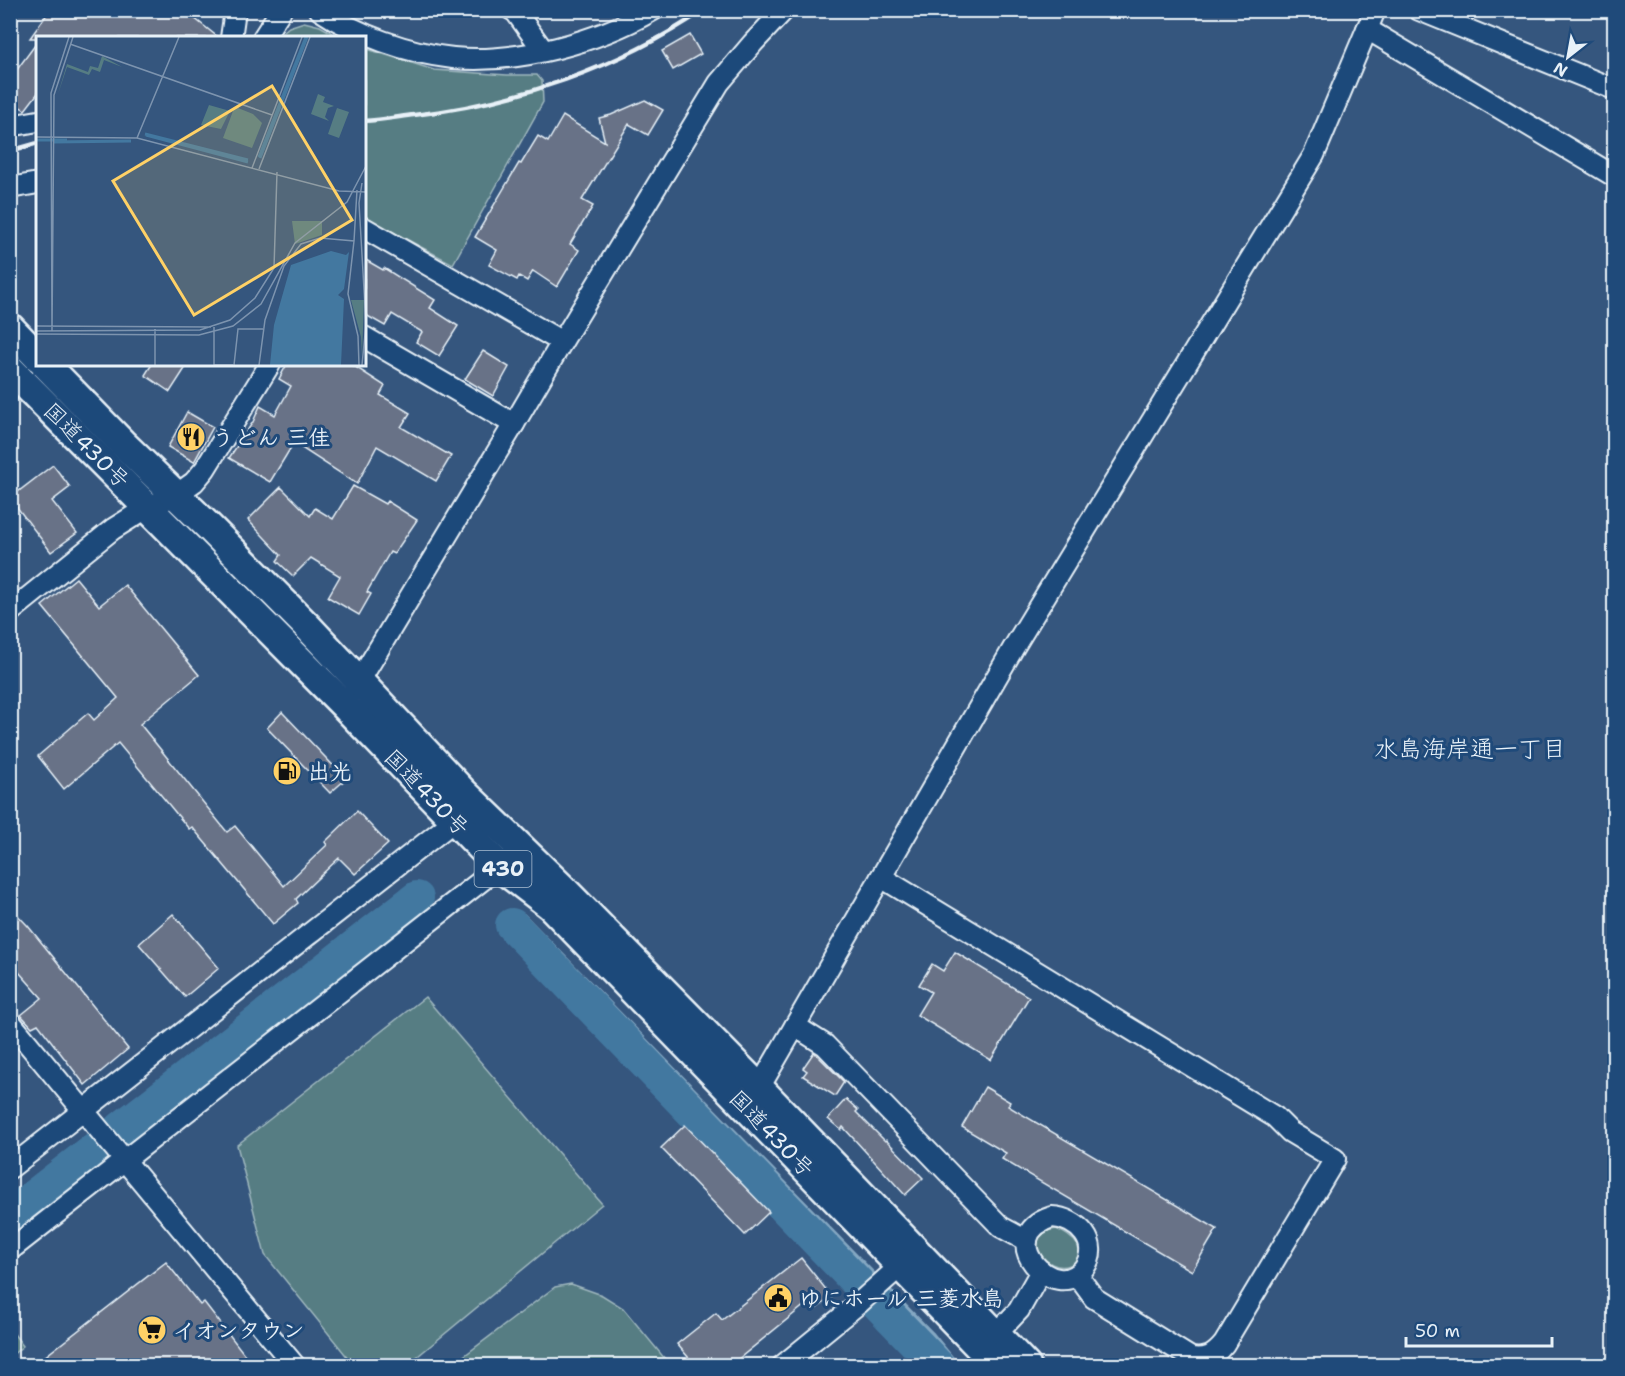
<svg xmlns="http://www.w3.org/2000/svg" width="1625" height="1376" font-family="'Shantell Sans','Klee One',sans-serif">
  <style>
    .green { fill: #567d83; stroke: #9fb7be; stroke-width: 1.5 }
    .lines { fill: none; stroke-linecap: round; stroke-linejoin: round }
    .stream { stroke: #85a8c3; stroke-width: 6 }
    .river { stroke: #4378a0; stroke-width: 34 }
    .building { fill: #687287; stroke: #e8f1f8; stroke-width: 1.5 }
    .minor-casing { stroke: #e8f1f8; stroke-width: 24 }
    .highway-casing { stroke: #e8f1f8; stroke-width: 33 }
    .minor { stroke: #1f4a7a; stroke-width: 20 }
    .highway { stroke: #1f4a7a; stroke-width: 28 }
    .rail { stroke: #e8f1f8; stroke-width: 4.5 }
    .labels { text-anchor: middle; stroke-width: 6; stroke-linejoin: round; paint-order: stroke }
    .shield { fill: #1f4a7a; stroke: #acbfd2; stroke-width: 1.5 }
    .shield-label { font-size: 21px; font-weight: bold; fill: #e8f1f8 }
    .poi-label { font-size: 22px; font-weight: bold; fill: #e8f1f8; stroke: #1f4a7a; text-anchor: start }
    .street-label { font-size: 22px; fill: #e8f1f8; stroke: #1f4a7a }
    .neighbourhood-label { font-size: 24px; fill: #e8f1f8; stroke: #1f4a7a }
    .inset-river { fill: none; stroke: #4378a0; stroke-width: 3 }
    .inset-road { fill: none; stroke: #7d94af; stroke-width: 1.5 }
    .view { fill: #ffd166; fill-opacity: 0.15; stroke: #ffd166; stroke-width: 3 }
    .inset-edge { fill: none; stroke: #e8f1f8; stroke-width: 3 }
  </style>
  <rect width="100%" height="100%" fill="#35567e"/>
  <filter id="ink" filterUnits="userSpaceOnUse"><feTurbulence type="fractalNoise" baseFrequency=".0167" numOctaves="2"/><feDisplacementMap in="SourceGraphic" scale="12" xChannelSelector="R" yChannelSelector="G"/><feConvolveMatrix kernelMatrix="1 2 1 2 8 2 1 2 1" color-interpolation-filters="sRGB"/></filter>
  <g filter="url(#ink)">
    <g class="green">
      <path d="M304 22 320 26 339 37H277L289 27Z"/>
      <path d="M364 48 434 70 507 75H537L542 81 543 102 453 264 365 217Z"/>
      <path d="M425 997 602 1204 407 1365 353 1364 265 1255 237 1145Z"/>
      <path d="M1056 1229C1071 1234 1094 1255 1070 1265 1046 1275 1018 1234 1056 1229Z"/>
      <path d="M571 1284 602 1295 623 1308 670 1365H452L555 1287Z"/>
      <path d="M11 1330 23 1346 11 1356Z"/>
    </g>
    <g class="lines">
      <g class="stream">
        <path d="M523 916 931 1334 957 1366"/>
        <path d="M10 1200 411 890"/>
      </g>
      <g class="river">
        <path d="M512 925 938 1366"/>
        <path d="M10 1215 417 898"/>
      </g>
    </g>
    <g class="building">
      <path d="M50 10H184L219 38H30Z"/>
      <path d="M690 35 701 54 673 70 662 51Z"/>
      <path d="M38 41V93L25 110 10 100V79Z"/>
      <path d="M645 100 663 110 648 135 629 124 582 200 593 206 570 244 579 250 557 287 533 271 527 281 519 276 517 280 489 265 497 250 475 237 519 163 521 164 538 136 548 142 563 116 605 142 599 118 611 115Z"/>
      <path d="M364 259 383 270 384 268 435 300 430 308 458 326 439 356 416 342 422 332 392 314 385 326 364 314Z"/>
      <path d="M483 351 509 367 493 396 465 379Z"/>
      <path d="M152 364H188L170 392 145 375Z"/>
      <path d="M287 364H351L385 386 380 395 410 413 401 427 451 456 436 481 377 446 357 484 297 445 296 447 293 444 270 482 229 458 253 422 260 406 275 415 291 386 279 379Z"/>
      <path d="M187 412 213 427 194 462 168 447Z"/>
      <path d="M53 465 70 487 52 501 77 533 51 552 10 498Z"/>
      <path d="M353 486 385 504 387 501 417 520 394 554 390 552 367 592 371 594 359 615 328 597 340 576 311 558 293 576 277 561 281 555 248 520 281 487 310 516 315 508 333 519Z"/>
      <path d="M76 578 99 606 125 585 199 675 140 724 227 832 235 826 284 886 327 845 325 842 357 811 388 844 355 874 339 858 296 899 298 903 273 924 192 827 189 829 118 743 64 789 38 756 88 713 94 720 118 698 42 606Z"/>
      <path d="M282 712 346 779 330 793 267 728Z"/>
      <path d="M10 907 28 926 128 1049 85 1085 38 1024 32 1027 21 1015 42 998 10 962Z"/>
      <path d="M173 914 219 968 185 997 139 944Z"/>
      <path d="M955 952 1029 997 991 1060 917 1015 931 992 919 985 932 964 943 971Z"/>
      <path d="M814 1052 844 1082 835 1096 803 1076 807 1071 803 1068Z"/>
      <path d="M985 1087 1010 1102 1008 1106 1217 1229 1192 1271 1002 1159 1006 1153 962 1127Z"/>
      <path d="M846 1099 858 1110 856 1112 885 1141 886 1140 923 1178 905 1195 843 1127 841 1130 828 1119Z"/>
      <path d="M685 1125 769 1212 745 1235 661 1148Z"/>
      <path d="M801 1258 832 1297 817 1308 811 1300 731 1365H695L677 1344 716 1313 722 1320Z"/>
      <path d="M166 1262 200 1305 204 1302 245 1355 232 1365H34Z"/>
    </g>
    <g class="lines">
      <g class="minor-casing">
        <g id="minor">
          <path d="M320 10C357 35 408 53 453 58 518 64 597 42 653 10"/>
          <path d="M512 10 515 11 543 50"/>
          <path d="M1419 10 1614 89"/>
          <path d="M1367 29 1614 176"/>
          <path d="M231 38 235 10"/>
          <path d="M263 38 281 10"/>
          <path d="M10 126 38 121"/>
          <path d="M10 188 38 183"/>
          <path d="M364 228 562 342"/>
          <path d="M364 337 514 424"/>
          <path d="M10 612 113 529 148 507 176 495 194 482 205 469 270 364"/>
          <path d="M354 690 514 424 562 342 719 83 753 43 784 10"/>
          <path d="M881 877 1275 1117 1290 1132 1335 1159 1224 1344C1214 1356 1207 1360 1191 1358L1094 1298 1077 1275"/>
          <path d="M10 1022 295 1366"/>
          <path d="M795 1026 825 1045 1001 1227 1027 1241"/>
          <path d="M750 1096 759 1088 1014 647 1314 155 1375 10"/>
          <path d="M10 1168 464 813"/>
          <path d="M1052 1217C1077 1218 1102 1243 1084 1268 1055 1306 991 1237 1052 1217Z"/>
          <path d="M10 1250 508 860"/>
          <path d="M988 1343 1019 1310 1041 1271"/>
          <path d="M782 1366 858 1304 908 1259"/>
        </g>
      </g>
      <g class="highway-casing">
        <g id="highway">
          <path d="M10 328 38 357"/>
          <path d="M45 364 122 443 209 527 307 626 462 791 562 888 759 1088 1026 1366"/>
          <path d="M10 369 343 704 500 867 550 905 998 1366"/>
        </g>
      </g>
      <use href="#minor" class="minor"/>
      <use href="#highway" class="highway"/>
      <g class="rail">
        <path d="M364 121C381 120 398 117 414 115 516 103 619 68 704 10"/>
        <path d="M10 151 38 143"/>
      </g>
    </g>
  </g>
  <defs>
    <g id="restaurant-disc" transform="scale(1.5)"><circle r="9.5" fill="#ffd166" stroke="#1f4a7a"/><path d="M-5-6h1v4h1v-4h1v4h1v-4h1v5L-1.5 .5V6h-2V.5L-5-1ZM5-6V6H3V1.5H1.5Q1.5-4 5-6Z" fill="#111"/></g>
    <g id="fuel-disc" transform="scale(1.5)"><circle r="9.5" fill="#ffd166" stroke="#1f4a7a"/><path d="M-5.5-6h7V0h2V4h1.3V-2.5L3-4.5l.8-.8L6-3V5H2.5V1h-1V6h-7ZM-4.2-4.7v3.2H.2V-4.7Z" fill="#111"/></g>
    <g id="civic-disc" transform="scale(1.5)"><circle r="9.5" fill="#ffd166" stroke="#1f4a7a"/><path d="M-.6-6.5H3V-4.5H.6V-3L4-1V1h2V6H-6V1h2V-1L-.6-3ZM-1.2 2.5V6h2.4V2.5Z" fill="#111"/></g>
    <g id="supermarket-disc" transform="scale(1.5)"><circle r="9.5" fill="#ffd166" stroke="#1f4a7a"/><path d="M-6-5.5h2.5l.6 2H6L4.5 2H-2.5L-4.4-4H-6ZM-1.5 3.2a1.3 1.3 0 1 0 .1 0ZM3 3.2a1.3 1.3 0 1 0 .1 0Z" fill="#111"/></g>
  </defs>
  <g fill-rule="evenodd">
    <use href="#restaurant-disc" x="191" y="437"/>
    <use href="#fuel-disc" x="287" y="771"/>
    <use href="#civic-disc" x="778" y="1298"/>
    <use href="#supermarket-disc" x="152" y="1330"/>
  </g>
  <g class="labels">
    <rect class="shield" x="474.5" y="851" width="57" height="36" rx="4.5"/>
    <g class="shield-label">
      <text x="503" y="876">430</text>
    </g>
    <g class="poi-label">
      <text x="212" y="445">うどん 三佳</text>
      <text x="308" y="779">出光</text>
      <text x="799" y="1306">ゆにホール 三菱水島</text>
      <text x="173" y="1338">イオンタウン</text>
    </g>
    <g class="street-label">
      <text transform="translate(87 445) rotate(45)" y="8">国道430号</text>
      <text transform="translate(427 792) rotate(46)" y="8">国道430号</text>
      <text transform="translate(772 1133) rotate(46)" y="8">国道430号</text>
    </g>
    <g class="neighbourhood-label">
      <text x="1470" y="757">水島海岸通一丁目</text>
    </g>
  </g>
  <g transform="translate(36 36)">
    <rect width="330" height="330" fill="#35567e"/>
    <path d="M66 20 86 31 68 24 64 36 56 33 53 39 31 31 22 58 31 28 52 36 54 30 62 32ZM282 58 289 61 287 66 298 70 292 72 289 81 293 85 275 78ZM173 69 194 75 185 93 165 89ZM202 72 217 78 226 87 216 112 187 102 197 75ZM301 72 313 76 303 102 292 98ZM256 185H286V199L259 208ZM315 264H328L326 321 325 301Z" fill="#567d83"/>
    <path d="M295 215 310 219 313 216 308 253 302 259 308 263 305 329H234L238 289 255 229Z" fill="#4378a0"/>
    <path class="inset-river" d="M109 98 212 124M110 99 212 126M0 104H31M18 106 95 105M223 121 270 1M224 122 271 1"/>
    <path class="inset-road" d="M34 8 236 79M0 101 101 102 303 155 330 156M101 102 143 1M216 132 266 1M223 133 274 1M318 205 321 154M0 290 175 291M0 295 164 294 194 284 219 262 238 232 241 136M16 295 15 57 33 1M16 295 18 59 37 1M0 298 163 299 197 290 225 268 259 207 311 166 330 130M119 329V293M178 329V291M178 329H197M198 329 202 293H227M223 329 229 284 248 230 265 208 284 202 318 205 312 258 322 300 323 329M326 329 330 288 323 167 326 147"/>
    <path class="view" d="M236 50 316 184 158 279 77 145Z"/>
    <rect width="330" height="330" class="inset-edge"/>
  </g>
  <rect width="1625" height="1376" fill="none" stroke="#1f4a7a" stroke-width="36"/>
  <rect x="18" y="18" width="1589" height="1340" fill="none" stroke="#e8f1f8" stroke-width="2" filter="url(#ink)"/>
  <g transform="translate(1568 57) rotate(211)" stroke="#1f4a7a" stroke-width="4.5" paint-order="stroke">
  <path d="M0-4.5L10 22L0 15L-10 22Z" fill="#e8f1f8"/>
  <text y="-9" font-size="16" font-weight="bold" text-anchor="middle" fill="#e8f1f8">N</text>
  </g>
  <path d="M1406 1337v9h146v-9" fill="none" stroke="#e8f1f8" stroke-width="3"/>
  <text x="1415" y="1337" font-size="18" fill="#e8f1f8" stroke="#1f4a7a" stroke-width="4.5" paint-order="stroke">50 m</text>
</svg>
